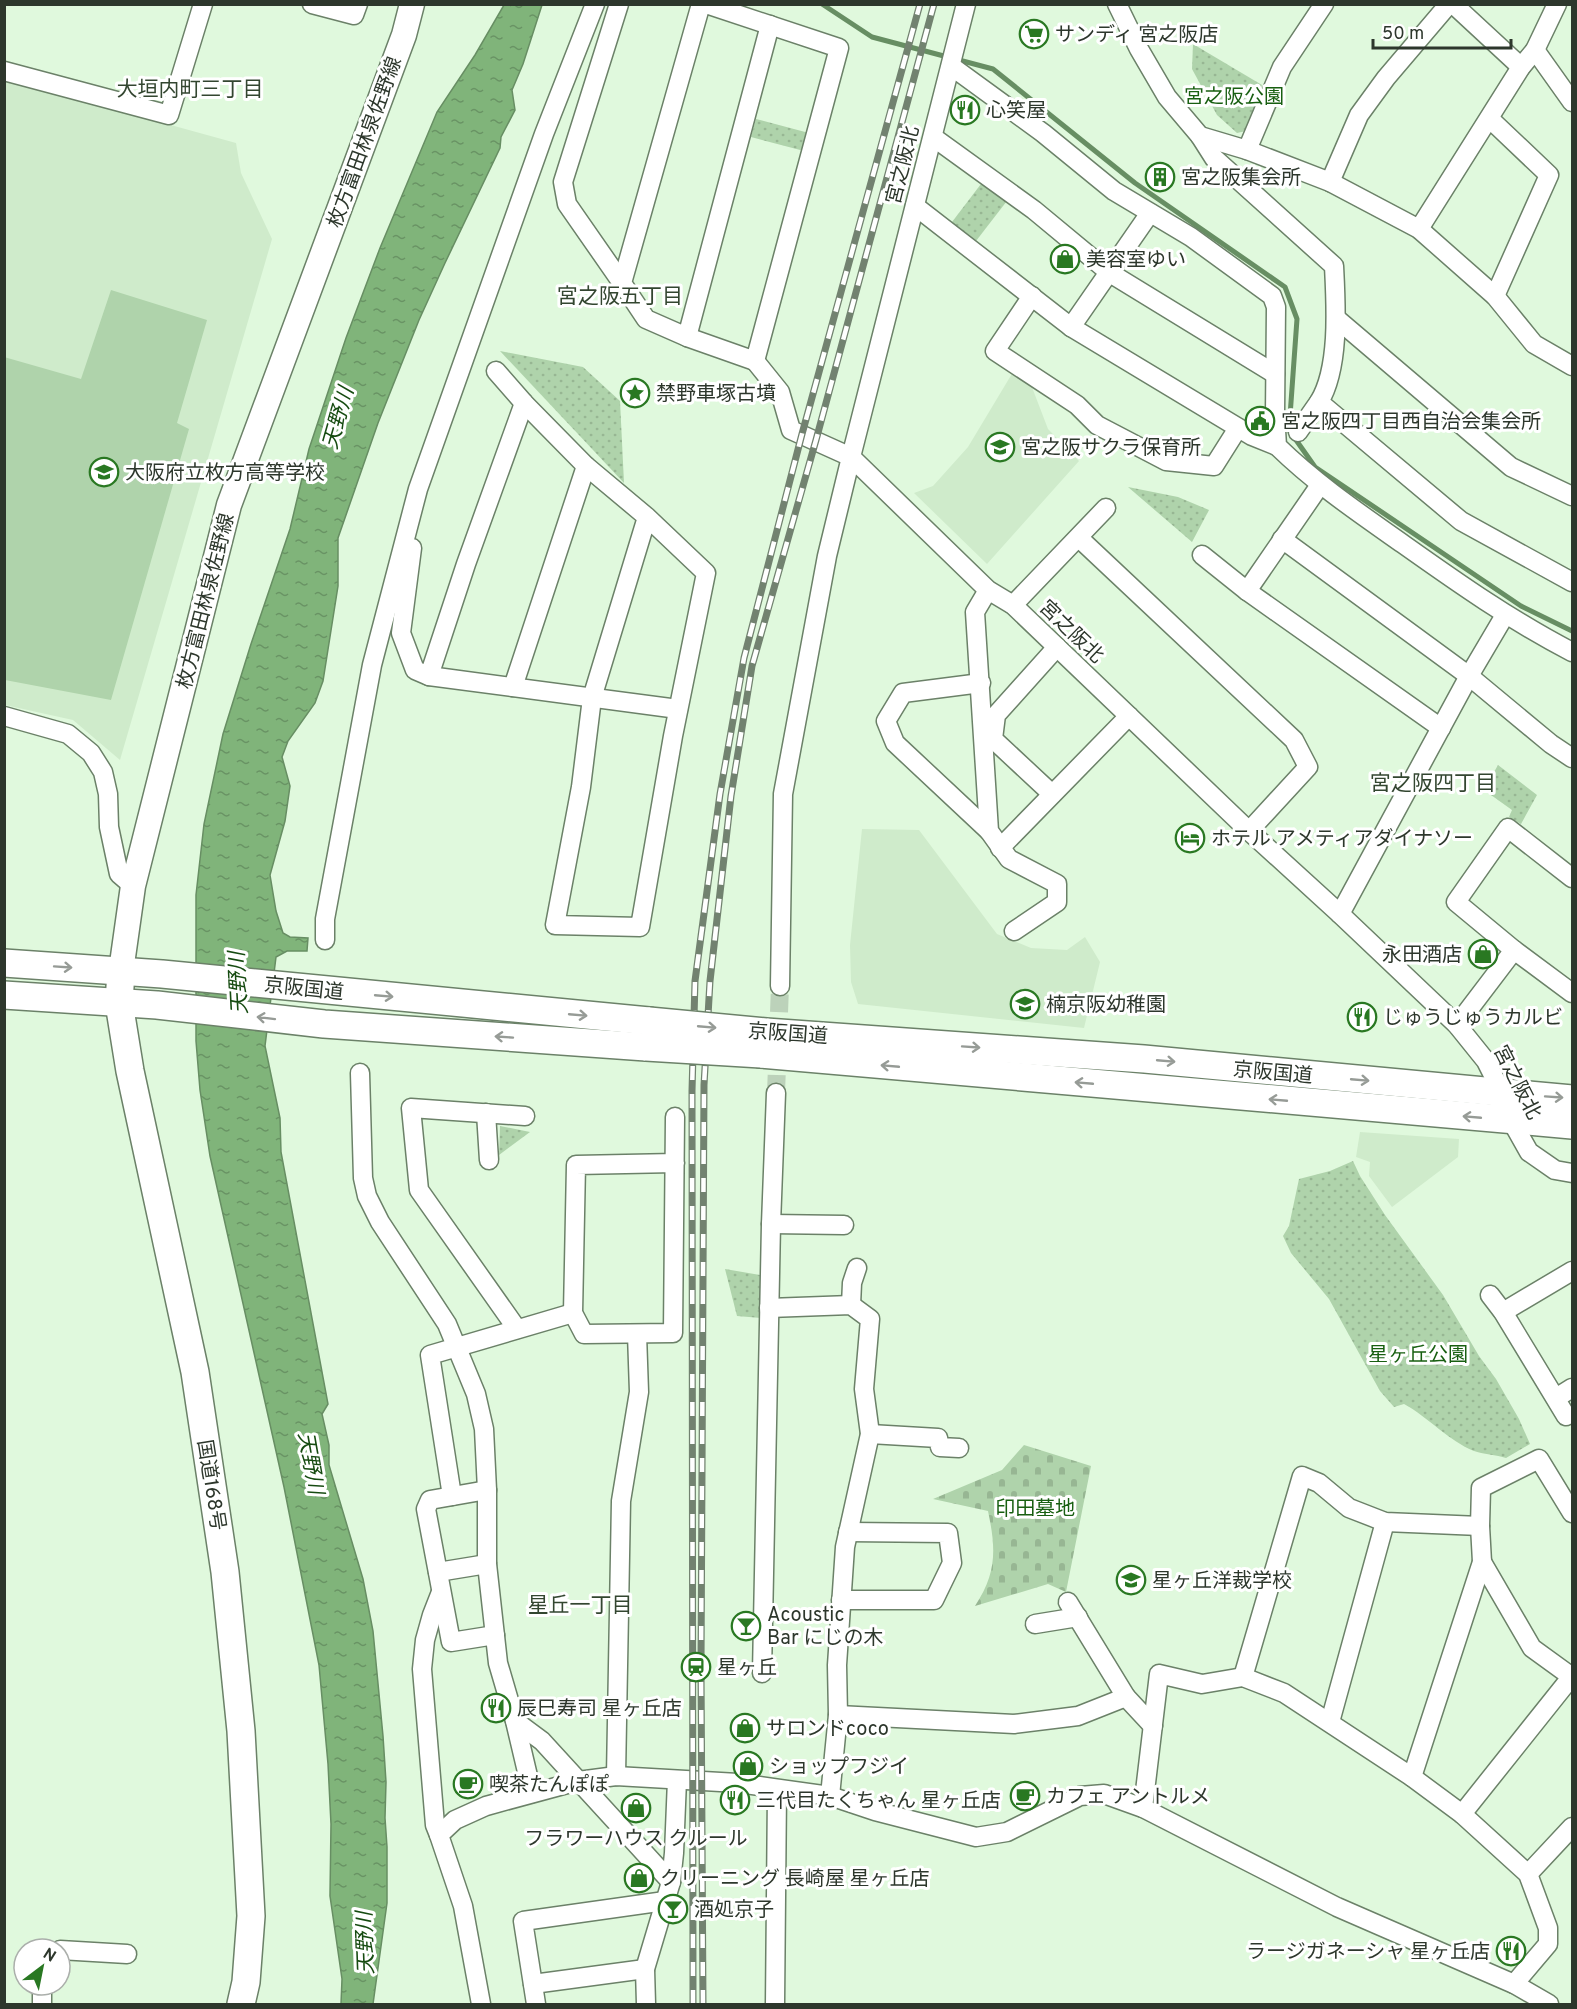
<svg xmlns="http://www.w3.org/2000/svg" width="1577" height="2009" font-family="Overpass,'Noto Sans JP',sans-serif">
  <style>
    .built { fill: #cfebcb }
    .cemetery { fill: url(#cemetery-stones) }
    .park { fill: url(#park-dots) }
    .pitch { fill: #afd3ab }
    .water { fill: url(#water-ripples); stroke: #678e63; stroke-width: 1.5 }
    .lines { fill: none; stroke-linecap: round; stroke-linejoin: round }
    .stream { stroke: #678e63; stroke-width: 5 }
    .minor-tunnel { stroke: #bcd2ba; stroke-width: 18; stroke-dasharray: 18 9; stroke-linecap: butt }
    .minor-casing { stroke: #6b8168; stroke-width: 21 }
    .major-casing { stroke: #6b8168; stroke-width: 27 }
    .highway-casing { stroke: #6b8168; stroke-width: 30 }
    .minor { stroke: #fff; stroke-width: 18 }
    .major { stroke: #fff; stroke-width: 24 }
    .highway { stroke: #fff; stroke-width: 27 }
    .rail-casing { stroke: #728270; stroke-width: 7 }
    .rail { stroke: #fff; stroke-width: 4.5; stroke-dasharray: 14; stroke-linecap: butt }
    .highway-bridge-casing { stroke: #6b8168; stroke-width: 30; stroke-linecap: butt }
    .highway-bridge { stroke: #fff; stroke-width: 27 }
    .oneway { stroke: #969b96 }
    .labels { text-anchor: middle; stroke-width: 6; stroke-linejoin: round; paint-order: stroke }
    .poi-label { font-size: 20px; fill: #2d372c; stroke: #fff; text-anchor: start }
    .park-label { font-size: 20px; fill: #185f11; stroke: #fff }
    .street-label { font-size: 20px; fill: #2d372c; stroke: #fff }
    .neighbourhood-label { font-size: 21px; fill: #334630; stroke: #fff }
    .water-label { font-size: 21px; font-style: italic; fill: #164b11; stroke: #fff }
  </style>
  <defs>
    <pattern id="cemetery-stones" width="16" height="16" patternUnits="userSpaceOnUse" patternTransform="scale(1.5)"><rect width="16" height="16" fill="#afd3ab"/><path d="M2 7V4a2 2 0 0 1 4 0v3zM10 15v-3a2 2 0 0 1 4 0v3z" fill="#97b693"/></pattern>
    <pattern id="park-dots" width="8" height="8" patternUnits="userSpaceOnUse" patternTransform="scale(1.5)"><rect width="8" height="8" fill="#afd3ab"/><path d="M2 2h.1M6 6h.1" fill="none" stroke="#97b693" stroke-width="1.8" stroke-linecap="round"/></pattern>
    <pattern id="water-ripples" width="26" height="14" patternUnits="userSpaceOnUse" patternTransform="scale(1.5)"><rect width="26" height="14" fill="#80b47a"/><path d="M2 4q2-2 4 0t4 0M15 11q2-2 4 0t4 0" fill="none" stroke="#699364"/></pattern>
  </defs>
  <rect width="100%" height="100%" fill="#e0f9dd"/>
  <g class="built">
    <path d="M4 79 236 143 241 173 272 239 120 760 73 720 5 705Z"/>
    <path d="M1013 372 1030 382 1048 429 1079 461 987 564 914 493 933 486 968 447Z"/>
    <path d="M862 829 919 830 997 934 1031 948 1067 950 1085 937 1100 962 1084 1028 858 1004 851 982 850 945Z"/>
    <path d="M1360 1132 1459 1139 1458 1157 1392 1207 1369 1176 1370 1162 1356 1157Z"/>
  </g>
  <path class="cemetery" d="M1024 1445 1091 1466 1066 1592 1048 1584 975 1606C997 1573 996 1549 988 1511L933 1499 1002 1470Z"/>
  <g class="park">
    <path d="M1193 44 1262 85 1246 131 1237 133 1217 115 1192 69Z"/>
    <path d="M756 119 809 133 804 151 751 137Z"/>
    <path d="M984 180 1010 197 976 241 952 222Z"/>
    <path d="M500 351 583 367 620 401 624 483Z"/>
    <path d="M1128 487 1178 497 1209 510 1192 542Z"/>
    <path d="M1498 765 1537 795 1521 824 1509 817 1512 810 1484 790Z"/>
    <path d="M500 1126 530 1132 499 1155Z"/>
    <path d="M1353 1161 1360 1176 1385 1215 1443 1295 1479 1356 1496 1379 1519 1419 1530 1444 1506 1458C1497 1455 1482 1454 1474 1451 1449 1441 1428 1417 1404 1404L1394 1407 1380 1391 1329 1299 1291 1253 1283 1236 1289 1226 1299 1179 1330 1171Z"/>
    <path d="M725 1269 760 1275 761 1318 737 1316Z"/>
  </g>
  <path class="pitch" d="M111 290 207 320 177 423 189 429 111 700 5 680 4 357 81 379Z"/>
  <path class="water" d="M504 5H542L523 64 512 90 515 110 501 137 500 148 445 263 419 320 378 423 338 538V586L323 681 315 703 288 741 282 757 290 786 285 821 270 875 276 911 283 933 290 937 308 938 307 951H287L276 957 265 1046 280 1118 281 1152 328 1404 322 1414 329 1445V1465L363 1579 373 1631 383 1736 386 1782 385 1818 387 1847V1903L373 2004H341L342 1979 330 1896 331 1824 328 1764 319 1665 284 1487 210 1156 200 1090 196 1041V895L204 824 223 734 251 644 290 529 309 449 346 338 380 248 437 112 475 55Z"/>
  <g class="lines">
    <path class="stream" d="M822 4 872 37 993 69 1135 183 1285 287 1297 319 1289 430 1315 467 1521 606 1572 631"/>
    <path class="minor-tunnel" d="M776 1093 780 986"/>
    <g class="minor-casing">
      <g id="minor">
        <path d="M312 4 354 15 358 4"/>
        <path d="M619 4 563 182 567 204 622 283"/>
        <path d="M701 4 622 283 646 319 687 337 755 361 839 48 706 4"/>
        <path d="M966 4 851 457 988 590 1013 605 1249 831 1340 914 1457 1025 1486 1061 1502 1093 1511 1120 1529 1152 1555 1170 1572 1173"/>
        <path d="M1117 4 1139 49 1167 97 1200 136 1247 150 1330 182 1419 229 1495 296 1534 344 1572 366"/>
        <path d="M1453 4 1521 67"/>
        <path d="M1535 50 1572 102"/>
        <path d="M951 66 1043 133 1114 191 1191 237 1272 296 1276 307 1275 414 1277 446C1316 484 1359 513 1403 544 1458 583 1512 621 1572 652"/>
        <path d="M4 71 169 115 203 4"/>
        <path d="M1490 119 1549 175 1495 296"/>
        <path d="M1200 136 1214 158 1334 266C1336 305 1340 368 1319 402L1461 521 1572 582"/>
        <path d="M933 137 1034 210 1110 273 1275 374"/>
        <path d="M1247 150 1282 67 1324 4"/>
        <path d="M1330 182 1359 115 1386 78 1449 4"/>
        <path d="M915 206 1071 327 1252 436 1277 446"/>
        <path d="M1419 229 1521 67 1535 50 1557 4"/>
        <path d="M1032 296 995 351 1077 405 1097 425 1166 461 1214 466 1238 428"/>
        <path d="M1337 319 1511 467 1572 496"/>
        <path d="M1071 327 1150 213"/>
        <path d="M687 337 770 25"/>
        <path d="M755 361 780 392 791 430 851 457 827 556 783 794 780 986"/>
        <path d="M496 371 524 403 586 466 647 517 706 573 673 736 640 927 555 925 581 787 592 698 647 517"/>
        <path d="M1298 432 1319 402"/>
        <path d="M1079 538 1294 740 1308 767 1249 831"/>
        <path d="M1282 539 1469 676 1551 744 1572 758"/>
        <path d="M412 548 401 633 415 670 429 676 678 709"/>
        <path d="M1202 555 1247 591 1441 728"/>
        <path d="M988 590 975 612 989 831 1009 859 1057 884V902L1014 931"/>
        <path d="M1247 591 1320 485"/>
        <path d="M1013 605 1106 508"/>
        <path d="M429 676 466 564 524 403"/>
        <path d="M981 683 903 693 886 721 895 743 989 831"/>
        <path d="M513 687 586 466"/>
        <path d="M4 716 68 734 91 753 103 772 108 794 109 827 119 874 133 886"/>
        <path d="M1052 794 993 739 996 715 1057 647"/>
        <path d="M1000 848 1129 716"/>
        <path d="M1572 878 1508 828 1456 902 1514 950 1572 993"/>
        <path d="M1340 914 1469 676 1505 615"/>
        <path d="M325 940V919L372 665 418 489 544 134 595 4"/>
        <path d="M1457 1025 1514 950"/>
        <path d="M360 1073 363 1178 367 1196 380 1222 447 1324 476 1394 484 1429 487 1490V1564L498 1663 515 1721 532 1793"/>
        <path d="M486 1113 489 1160"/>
        <path d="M675 1163 576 1165 573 1313 584 1334 673 1333 675 1117"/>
        <path d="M771 1224 844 1225"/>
        <path d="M1490 1295 1503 1312 1566 1416"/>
        <path d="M851 1305 852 1283 857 1268"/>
        <path d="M769 1308 851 1305 870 1319 864 1389 870 1434 845 1547 837 1665 838 1715 830 1796"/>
        <path d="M1503 1312 1572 1271"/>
        <path d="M517 1329 419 1190 411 1108 525 1116"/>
        <path d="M1556 1398 1572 1388"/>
        <path d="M870 1434 938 1438 940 1447 959 1448"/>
        <path d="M487 1490 430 1500 426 1509 451 1642 495 1635"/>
        <path d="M452 1496 430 1355 573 1313"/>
        <path d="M1482 1562 1532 1648 1572 1677"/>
        <path d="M438 1572 487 1564"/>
        <path d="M841 1600H934L952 1563 948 1533 848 1532"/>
        <path d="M1068 1602 1126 1697"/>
        <path d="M1035 1624 1078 1617"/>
        <path d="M762 1673 771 1224 776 1093"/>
        <path d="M1243 1677 1302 1476 1319 1483 1349 1508 1385 1522 1480 1526"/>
        <path d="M838 1715 1014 1724 1078 1716 1126 1697 1153 1726"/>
        <path d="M515 1721 542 1741 671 1882"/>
        <path d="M1330 1722 1385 1522"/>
        <path d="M616 1776 621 1501 639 1392 637 1334"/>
        <path d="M1412 1777 1482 1562 1480 1526 1481 1488 1539 1459 1572 1513"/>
        <path d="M1143 1808 1159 1674 1202 1684 1243 1677 1284 1693 1412 1777 1462 1814 1528 1874 1548 1928V1944L1514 1984"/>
        <path d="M1462 1814 1572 1676"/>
        <path d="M439 1835 435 1825 422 1669 425 1640 432 1615 441 1592"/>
        <path d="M1528 1874 1572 1827"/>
        <path d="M60 1950 127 1954"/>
        <path d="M533 1984 645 1969"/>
        <path d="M42 1985V2004"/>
        <path d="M481 2004 463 1906 439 1835 455 1820 486 1806 578 1781 616 1776 738 1783 830 1796 875 1811 976 1837 1007 1832 1080 1796 1104 1794 1143 1808 1337 1907 1514 1984 1549 2004"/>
        <path d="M536 2004 523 1921 665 1901"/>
        <path d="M646 2004 645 1969 671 1882 674 1853 677 1780"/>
        <path d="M775 2004 777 1790"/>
      </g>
    </g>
    <g class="major-casing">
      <path id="major" d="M121 971 133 886 229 505 404 35 412 4"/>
    </g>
    <g class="highway-casing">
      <g id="highway">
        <path d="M4 963 162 974 649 1021"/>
        <path d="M121 971 119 1003 130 1071 195 1372 225 1572 241 1731 251 1916 246 1982 241 2004"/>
        <path d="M4 995 157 1005 324 1024 646 1047"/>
        <path d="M766 1032 1144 1059 1572 1099"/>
        <path d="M761 1054 1572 1125"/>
      </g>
    </g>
    <use href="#minor" class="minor"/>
    <use href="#major" class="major"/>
    <use href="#highway" class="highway"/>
    <g class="rail-casing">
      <g id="rail">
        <path d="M693 2004 692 1091 695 981 720 794 744 658 802 434 920 4"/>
        <path d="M703 2004 701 1668 704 1085 710 981 731 796 752 666 816 440 934 4"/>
      </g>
    </g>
    <use href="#rail" class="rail"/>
    <g class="highway-bridge-casing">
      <g id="highway-bridge">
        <path d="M649 1021 766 1032"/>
        <path d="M646 1047 761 1054"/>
      </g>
    </g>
    <use href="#highway-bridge" class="highway-bridge"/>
  </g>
  <defs><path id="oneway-shaft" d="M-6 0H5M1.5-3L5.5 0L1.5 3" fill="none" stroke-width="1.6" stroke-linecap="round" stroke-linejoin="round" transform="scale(1.5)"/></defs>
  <g class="oneway">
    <use href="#oneway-shaft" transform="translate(63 967) rotate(4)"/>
    <use href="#oneway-shaft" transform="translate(384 996) rotate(5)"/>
    <use href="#oneway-shaft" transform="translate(578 1015) rotate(5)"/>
    <use href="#oneway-shaft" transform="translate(266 1018) rotate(-173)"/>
    <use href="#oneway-shaft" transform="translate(707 1027) rotate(5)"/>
    <use href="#oneway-shaft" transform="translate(504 1037) rotate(-176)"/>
    <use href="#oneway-shaft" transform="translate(971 1047) rotate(4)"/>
    <use href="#oneway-shaft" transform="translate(1166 1061) rotate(5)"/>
    <use href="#oneway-shaft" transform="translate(890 1066) rotate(-175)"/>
    <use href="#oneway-shaft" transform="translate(1360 1080) rotate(5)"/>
    <use href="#oneway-shaft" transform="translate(1084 1083) rotate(-175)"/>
    <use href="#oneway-shaft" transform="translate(1554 1097) rotate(4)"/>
    <use href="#oneway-shaft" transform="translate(1278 1100) rotate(-175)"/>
    <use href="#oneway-shaft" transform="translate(1472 1117) rotate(-175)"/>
  </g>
  <defs>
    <g id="supermarket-ring" transform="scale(1.5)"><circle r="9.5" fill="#fff" stroke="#297822" stroke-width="1.5"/><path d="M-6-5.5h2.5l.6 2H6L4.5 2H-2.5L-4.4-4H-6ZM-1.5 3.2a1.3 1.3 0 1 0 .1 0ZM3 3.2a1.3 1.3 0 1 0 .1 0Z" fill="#297822"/></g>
    <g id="restaurant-ring" transform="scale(1.5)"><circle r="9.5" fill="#fff" stroke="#297822" stroke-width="1.5"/><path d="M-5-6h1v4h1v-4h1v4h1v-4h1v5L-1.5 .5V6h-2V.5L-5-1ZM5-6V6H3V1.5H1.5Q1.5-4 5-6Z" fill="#297822"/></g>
    <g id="building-ring" transform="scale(1.5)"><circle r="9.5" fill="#fff" stroke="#297822" stroke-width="1.5"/><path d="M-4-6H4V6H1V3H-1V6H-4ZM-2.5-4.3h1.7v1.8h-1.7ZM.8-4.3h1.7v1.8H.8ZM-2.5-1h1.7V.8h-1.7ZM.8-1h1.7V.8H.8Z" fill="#297822"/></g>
    <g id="shop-ring" transform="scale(1.5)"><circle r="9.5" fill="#fff" stroke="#297822" stroke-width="1.5"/><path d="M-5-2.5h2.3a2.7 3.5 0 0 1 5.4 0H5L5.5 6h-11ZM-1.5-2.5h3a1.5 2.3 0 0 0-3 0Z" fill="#297822"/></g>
    <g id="sight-ring" transform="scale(1.5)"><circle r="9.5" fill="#fff" stroke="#297822" stroke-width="1.5"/><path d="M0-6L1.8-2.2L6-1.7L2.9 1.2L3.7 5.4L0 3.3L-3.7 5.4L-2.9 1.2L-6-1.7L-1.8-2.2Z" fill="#297822"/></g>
    <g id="civic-ring" transform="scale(1.5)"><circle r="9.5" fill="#fff" stroke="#297822" stroke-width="1.5"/><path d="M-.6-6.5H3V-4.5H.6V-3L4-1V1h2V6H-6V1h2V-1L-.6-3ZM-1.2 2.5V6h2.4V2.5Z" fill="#297822"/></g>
    <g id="school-ring" transform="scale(1.5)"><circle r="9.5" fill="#fff" stroke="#297822" stroke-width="1.5"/><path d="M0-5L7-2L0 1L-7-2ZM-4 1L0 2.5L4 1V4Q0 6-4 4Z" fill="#297822"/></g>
    <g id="hotel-ring" transform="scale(1.5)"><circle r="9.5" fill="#fff" stroke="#297822" stroke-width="1.5"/><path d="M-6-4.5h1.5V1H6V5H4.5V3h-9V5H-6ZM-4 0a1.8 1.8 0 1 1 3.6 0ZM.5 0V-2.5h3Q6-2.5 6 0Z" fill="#297822"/></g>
    <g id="university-ring" transform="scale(1.5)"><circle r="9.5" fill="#fff" stroke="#297822" stroke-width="1.5"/><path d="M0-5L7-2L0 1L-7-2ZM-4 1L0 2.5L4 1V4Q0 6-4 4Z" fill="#297822"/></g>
    <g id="bar-ring" transform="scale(1.5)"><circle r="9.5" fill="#fff" stroke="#297822" stroke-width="1.5"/><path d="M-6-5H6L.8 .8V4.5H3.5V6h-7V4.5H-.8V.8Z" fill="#297822"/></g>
    <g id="station-ring" transform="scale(1.5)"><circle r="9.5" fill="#fff" stroke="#297822" stroke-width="1.5"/><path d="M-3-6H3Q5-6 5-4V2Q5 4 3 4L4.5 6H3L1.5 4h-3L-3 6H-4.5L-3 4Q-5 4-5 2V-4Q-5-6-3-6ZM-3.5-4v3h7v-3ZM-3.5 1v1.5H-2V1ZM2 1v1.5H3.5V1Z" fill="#297822"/></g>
    <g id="cafe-ring" transform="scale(1.5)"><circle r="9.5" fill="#fff" stroke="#297822" stroke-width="1.5"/><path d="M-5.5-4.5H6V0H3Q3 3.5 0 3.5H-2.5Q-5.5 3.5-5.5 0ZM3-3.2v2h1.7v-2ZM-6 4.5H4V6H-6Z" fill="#297822"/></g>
  </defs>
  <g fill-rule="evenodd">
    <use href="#supermarket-ring" x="1034" y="34"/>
    <use href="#restaurant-ring" x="965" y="110"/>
    <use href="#building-ring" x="1160" y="177"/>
    <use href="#shop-ring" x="1065" y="259"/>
    <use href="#sight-ring" x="635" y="393"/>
    <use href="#civic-ring" x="1260" y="421"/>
    <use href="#school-ring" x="1000" y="447"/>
    <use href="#school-ring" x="104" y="472"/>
    <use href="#hotel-ring" x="1190" y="838"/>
    <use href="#shop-ring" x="1483" y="954"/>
    <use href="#school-ring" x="1025" y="1004"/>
    <use href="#restaurant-ring" x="1362" y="1017"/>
    <use href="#university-ring" x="1131" y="1580"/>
    <use href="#bar-ring" x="746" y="1626"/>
    <use href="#station-ring" x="696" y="1667"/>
    <use href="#restaurant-ring" x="496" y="1708"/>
    <use href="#shop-ring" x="745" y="1728"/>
    <use href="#shop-ring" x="748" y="1766"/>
    <use href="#cafe-ring" x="468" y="1784"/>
    <use href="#cafe-ring" x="1025" y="1796"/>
    <use href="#restaurant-ring" x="735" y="1800"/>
    <use href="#shop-ring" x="636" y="1808"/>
    <use href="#shop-ring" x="639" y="1878"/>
    <use href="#bar-ring" x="673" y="1909"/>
    <use href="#restaurant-ring" x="1511" y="1951"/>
  </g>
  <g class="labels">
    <g class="poi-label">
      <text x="1055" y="41">サンディ 宮之阪店</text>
      <text x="986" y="117">心笑屋</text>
      <text x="1181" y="184">宮之阪集会所</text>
      <text x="1086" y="266">美容室ゆい</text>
      <text x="656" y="400">禁野車塚古墳</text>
      <text x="1281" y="428">宮之阪四丁目西自治会集会所</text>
      <text x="1021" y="454">宮之阪サクラ保育所</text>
      <text x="125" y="479">大阪府立枚方高等学校</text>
      <text x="1211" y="845">ホテル アメティアダイナソー</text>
      <text x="1462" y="961" text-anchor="end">永田酒店</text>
      <text x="1046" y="1011">楠京阪幼稚園</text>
      <text x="1383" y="1024">じゅうじゅうカルビ</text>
      <text x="1152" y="1587">星ヶ丘洋裁学校</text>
      <text x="767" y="1621">Acoustic<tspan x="767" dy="23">Bar にじの木</tspan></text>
      <text x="717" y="1674">星ヶ丘</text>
      <text x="517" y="1715">辰巳寿司 星ヶ丘店</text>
      <text x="766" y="1735">サロンドcoco</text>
      <text x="769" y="1773">ショップフジイ</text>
      <text x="489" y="1791">喫茶たんぽぽ</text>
      <text x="1046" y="1803">カフェ アントルメ</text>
      <text x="756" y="1807">三代目たくちゃん 星ヶ丘店</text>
      <text x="636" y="1845" text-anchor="middle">フラワーハウス クルール</text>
      <text x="660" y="1885">クリーニング 長崎屋 星ヶ丘店</text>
      <text x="694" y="1916">酒処京子</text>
      <text x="1490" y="1958" text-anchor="end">ラージガネーシャ 星ヶ丘店</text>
    </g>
    <g class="park-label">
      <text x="1234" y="103">宮之阪公園</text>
      <text x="1418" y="1361">星ヶ丘公園</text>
      <text x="1035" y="1515">印田墓地</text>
    </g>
    <g class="street-label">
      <text transform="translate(364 142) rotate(-70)" y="7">枚方富田林泉佐野線</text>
      <text transform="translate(902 165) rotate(-76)" y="7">宮之阪北</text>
      <text transform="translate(205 601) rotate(-76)" y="7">枚方富田林泉佐野線</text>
      <text transform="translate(1072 631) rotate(44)" y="7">宮之阪北</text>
      <text transform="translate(304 988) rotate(6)" y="7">京阪国道</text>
      <text transform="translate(788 1033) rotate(4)" y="7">京阪国道</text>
      <text transform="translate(1273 1072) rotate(5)" y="7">京阪国道</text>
      <text transform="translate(1518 1082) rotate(63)" y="7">宮之阪北</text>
      <text transform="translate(212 1485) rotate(81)" y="7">国道168号</text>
    </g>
    <g class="neighbourhood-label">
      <text x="190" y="96">大垣内町三丁目</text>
      <text x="620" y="303">宮之阪五丁目</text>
      <text x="1433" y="790">宮之阪四丁目</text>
      <text x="580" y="1612">星丘一丁目</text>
    </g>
    <g class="water-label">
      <text transform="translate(338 418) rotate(-74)" y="7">天野川</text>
      <text transform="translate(238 983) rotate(-93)" y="7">天野川</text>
      <text transform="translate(311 1463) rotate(80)" y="7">天野川</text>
      <text transform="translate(365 1943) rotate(-92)" y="7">天野川</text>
    </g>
  </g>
  <rect width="1577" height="2009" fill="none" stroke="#2d372c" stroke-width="12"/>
  <g transform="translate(42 1967) rotate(32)"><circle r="28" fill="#ffffff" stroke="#abafab" stroke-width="1.5"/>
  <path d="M0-4.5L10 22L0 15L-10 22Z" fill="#297822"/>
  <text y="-9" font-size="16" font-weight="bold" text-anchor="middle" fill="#2d372c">N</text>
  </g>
  <path d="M1373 39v9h138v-9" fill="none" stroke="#2d372c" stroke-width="3"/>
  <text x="1382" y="39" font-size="18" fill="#2d372c" stroke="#ffffff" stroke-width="4.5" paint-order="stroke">50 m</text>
</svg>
